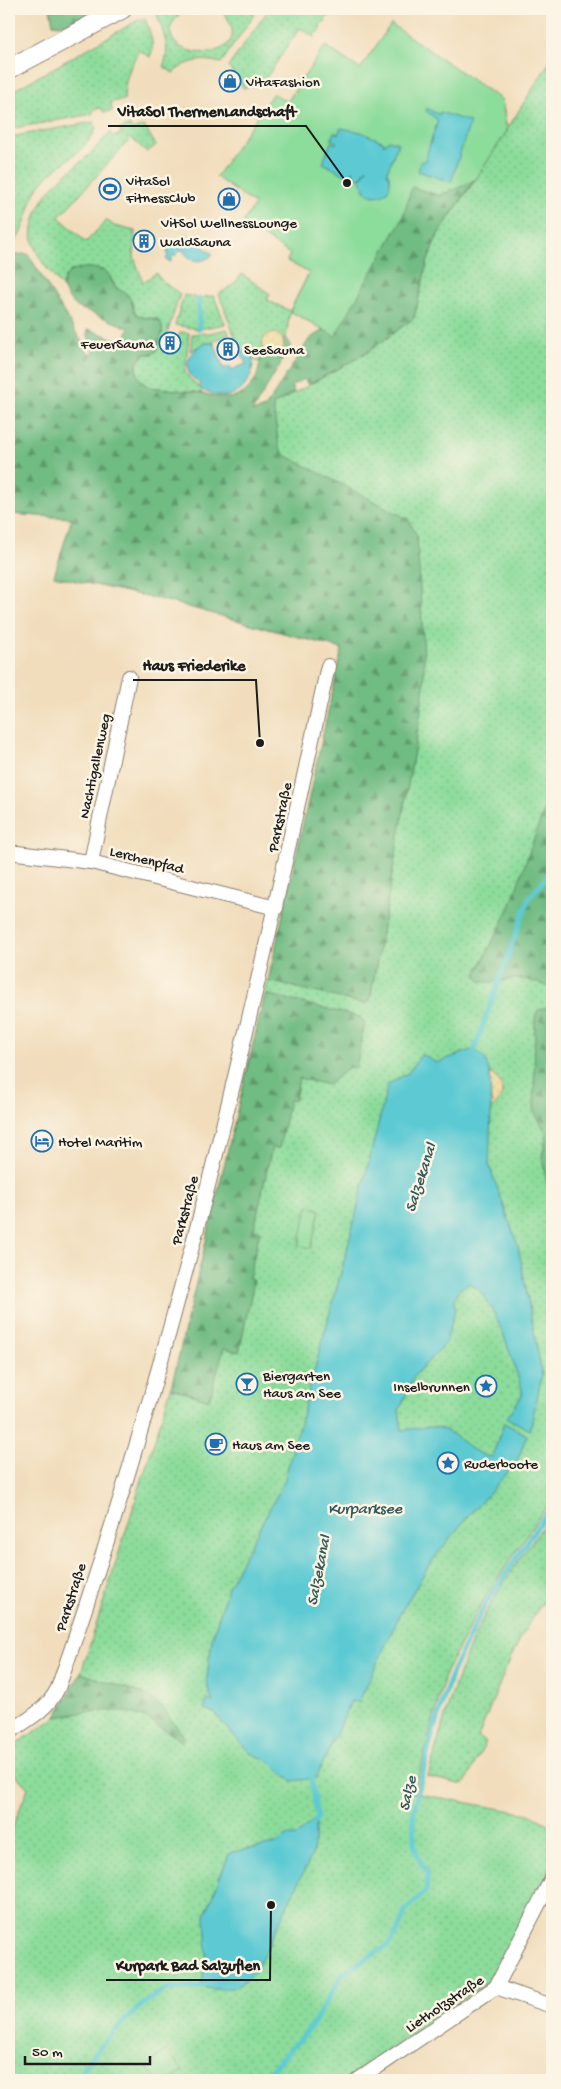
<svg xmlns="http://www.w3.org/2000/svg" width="561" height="2089" font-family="'Gochi Hand',sans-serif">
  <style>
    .grass { fill: url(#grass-dots); stroke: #547c5c }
    .forest { fill: url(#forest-firs); stroke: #466c50 }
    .sand { fill: url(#sand-dots); stroke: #857b5d }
    .pitch { fill: #8cdc9b; stroke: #547c5c }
    .water { fill: #5dcad3; stroke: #3c7378 }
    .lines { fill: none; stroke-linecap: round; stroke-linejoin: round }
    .stream { stroke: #5dcad3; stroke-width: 5 }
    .street-casing { stroke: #867c6c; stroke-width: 16 }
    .secondary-casing { stroke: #867c6c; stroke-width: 21 }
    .street { stroke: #fff; stroke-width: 14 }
    .secondary { stroke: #fff; stroke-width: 19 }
    .labels { text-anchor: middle; stroke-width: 5; stroke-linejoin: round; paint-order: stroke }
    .poi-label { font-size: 15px; fill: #1c1c1c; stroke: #fcf5e5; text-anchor: start }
    .street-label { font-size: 15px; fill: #1c1c1c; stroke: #fcf5e5 }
    .water-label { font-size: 16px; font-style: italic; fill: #33595c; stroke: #fcf5e5 }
    .leader { fill: none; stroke: #1c1c1c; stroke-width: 2 }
    .callout-dot { fill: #1c1c1c; stroke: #fcf5e5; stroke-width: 2 }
    .callout-label { font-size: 16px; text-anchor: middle; font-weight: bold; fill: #1c1c1c; stroke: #fcf5e5; stroke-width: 5; stroke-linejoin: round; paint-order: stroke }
  </style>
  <defs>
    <pattern id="grass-dots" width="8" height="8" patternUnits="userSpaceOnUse" patternTransform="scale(1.25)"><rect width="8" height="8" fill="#8cdc9b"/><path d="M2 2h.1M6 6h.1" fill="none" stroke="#78bc85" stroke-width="1.8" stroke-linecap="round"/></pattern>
    <pattern id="forest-firs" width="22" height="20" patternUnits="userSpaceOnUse" patternTransform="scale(1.25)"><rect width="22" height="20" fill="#71bc83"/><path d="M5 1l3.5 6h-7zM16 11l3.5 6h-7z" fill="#5c986a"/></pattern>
    <pattern id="sand-dots" width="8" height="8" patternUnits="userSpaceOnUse" patternTransform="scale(1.25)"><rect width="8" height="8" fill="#eeda9e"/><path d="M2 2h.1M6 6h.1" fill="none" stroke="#ccba88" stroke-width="1.8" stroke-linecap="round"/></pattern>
  </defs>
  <rect width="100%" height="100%" fill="#fcf5e5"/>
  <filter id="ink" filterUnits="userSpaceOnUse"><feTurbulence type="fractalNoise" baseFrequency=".02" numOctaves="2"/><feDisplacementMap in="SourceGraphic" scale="10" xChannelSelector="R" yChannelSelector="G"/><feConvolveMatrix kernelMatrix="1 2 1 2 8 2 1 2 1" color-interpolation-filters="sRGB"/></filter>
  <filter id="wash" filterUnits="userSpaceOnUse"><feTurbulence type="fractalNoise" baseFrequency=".0096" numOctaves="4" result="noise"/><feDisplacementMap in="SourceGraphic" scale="20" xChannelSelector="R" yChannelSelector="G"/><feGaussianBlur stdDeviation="1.12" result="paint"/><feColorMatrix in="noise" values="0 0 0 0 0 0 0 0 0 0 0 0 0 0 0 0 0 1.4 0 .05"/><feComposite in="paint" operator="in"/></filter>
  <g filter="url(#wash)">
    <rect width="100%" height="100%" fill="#f1ddbc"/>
    <g class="grass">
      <path d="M221 9H258L221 63C202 58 188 60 173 73L163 66C172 50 162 30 157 14L158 12 179 10 178 17C172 22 170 27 171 34 175 64 263 59 221 9Z"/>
      <path d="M269 9H319L330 16 325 18 326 22 320 25 321 30 314 34 315 38 300 28 261 85 243 88 237 77 228 67Z"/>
      <path d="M142 18 145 19C149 31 156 44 150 57L139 50C130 66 124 81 124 100L111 102 112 111 104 112 101 108 94 109 92 114 9 129V93Z"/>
      <path d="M552 58V1498L483 1601 446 1672 414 1793 529 1814 552 1826V1864L498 1975 346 2080H9V1836L28 1788 9 1768V1749L56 1717 81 1673 171 1388 285 911 343 649 163 600 54 576 72 518 9 514V255L28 254 89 354 96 351 128 406 222 417 257 411 273 405 365 354 414 318 427 263 438 234 476 179Z"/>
      <path d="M94 122 96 128C85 156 53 164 37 189 28 203 24 241 9 246V137Z"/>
      <path d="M130 125 132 130 144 126 156 145 147 152 131 138 59 217 86 242 107 220 114 226 135 231 134 257 143 282 156 273 163 282 180 294 162 349 174 353 180 332 189 333 185 372C190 379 196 384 202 390L201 393 149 387C135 379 132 364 146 354H153C158 341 168 330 157 319L141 317 135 313 132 303 125 293 117 289 107 272 88 268 70 271 62 284 64 290C54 276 39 262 34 245 31 236 33 228 35 219 44 188 67 174 89 155 96 148 103 140 110 132L112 137 121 134 120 129Z"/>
      <path d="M302 180 333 189 335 182 352 187C361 210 387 212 398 190L410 194 402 219 335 336 290 311 286 338 283 339 274 333 264 337 262 348 271 355 263 356 259 362 253 360 250 352 241 353 219 294 234 284 242 274 270 294 267 300 290 311 325 241 303 229 300 236 281 227Z"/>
      <path d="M184 295 195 297 198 301H201L203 297 214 296 225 324 199 329 175 325Z"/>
      <path d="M227 329 229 334 213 341 214 343H206L190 351 192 334 210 333Z"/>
      <path d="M552 1513V1592C519 1626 497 1692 478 1737L486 1742 464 1785 428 1777C444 1718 460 1659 490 1605 508 1573 532 1543 552 1513Z"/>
    </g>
    <g class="forest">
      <path d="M50 9H98C85 16 69 28 53 24Z"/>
      <path d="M502 100 507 131 438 234 427 263 414 318 365 354 308 385 304 379 291 386 294 392 273 405 279 447 285 455 408 519 417 536 424 657V685L420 717 370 1001 365 1004 268 981 342 649 163 600 54 576 72 518 9 514V255L28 254 89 354 95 351 87 334 88 329 123 342 129 328 77 307C54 287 60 266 92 268 97 269 102 269 106 272 112 276 111 283 116 288 120 291 126 292 129 296 133 301 131 309 136 314 140 317 145 318 151 318 170 321 160 340 156 352 152 354 148 353 144 355 129 363 138 381 149 387 164 389 180 390 195 392 221 397 240 407 256 378 259 372 259 365 261 359L267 355 278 354 284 346 283 339 286 338 290 343V348L252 412 265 408 310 338 338 323 346 316 402 219 412 187 442 196 443 191 450 189 454 190Z"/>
      <path d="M552 787V989C541 983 527 978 515 979 502 980 492 984 480 981L476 974 510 907Z"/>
      <path d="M265 994 360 1017 365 1023 356 1068 349 1067 328 1085 299 1078 295 1100H289L279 1149 272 1147 254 1229 260 1231 249 1278 254 1281 239 1352 224 1348 209 1400 171 1388Z"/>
      <path d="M544 1008H552V1209L542 1157 547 1134 534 1112 535 1019 537 1011Z"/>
      <path d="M81 1673 147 1695 162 1707 185 1738 182 1741C167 1732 151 1719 134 1714 108 1707 81 1713 56 1717Z"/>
    </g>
    <g class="sand">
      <circle cx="273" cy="344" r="11"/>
      <path d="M490 1073C506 1083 506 1097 491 1109Z"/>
    </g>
    <g class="pitch">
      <path d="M391 24 502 100 507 131 476 179 454 190 450 189 448 193 443 192 442 196 412 187 402 219 335 336 290 311 309 273 287 261 290 254 243 222 255 204 216 177 273 93 287 102 325 46 360 69Z"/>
      <path d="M308 1206 320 1210 311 1248 299 1245Z"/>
      <path d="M166 2050 183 2070 171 2080H157L146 2067Z"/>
    </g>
    <g class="water">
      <path d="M427 108 439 115 440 112 470 122 451 182 418 171 421 161 424 162 438 120 426 111Z"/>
      <path d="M341 128 361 132 384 142 383 145 389 140 398 143 387 172C392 181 391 189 382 195L373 196 364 191 361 179 367 168 360 178 353 177V170L352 177 347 176 323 163 331 142 336 144V141L331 140 334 132 338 134Z"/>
      <path d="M185 234 213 254C203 265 189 262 183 250H180L176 255 172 256 171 262 166 260 168 255 166 249 168 244 174 243 178 246 182 245Z"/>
      <path d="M206 343H214L224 369 230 366 231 370 246 364 241 353 247 351 252 354C256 372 246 395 225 396 217 396 209 393 202 390 200 388 200 386 199 383 197 380 192 378 190 375 183 361 193 348 206 343Z"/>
      <path d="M474 1049 485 1059 490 1073 491 1109 489 1165 518 1246 542 1375 530 1430 507 1418 522 1395V1389C513 1363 494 1292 468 1283L459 1290 454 1300 455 1309 446 1343 414 1376 399 1411 402 1430C416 1429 431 1424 445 1430 462 1438 472 1455 492 1457L504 1423 527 1435 518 1459 494 1488 467 1517 429 1565 401 1612 359 1702 351 1701 316 1778 292 1781 267 1760 250 1753 223 1724 215 1713 204 1709 207 1700 213 1702 209 1692 207 1678 212 1639 228 1587 284 1482 347 1250 388 1084 408 1073 422 1054 436 1063Z"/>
      <path d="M317 1817 313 1853 256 1970C240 1990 225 1992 201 1987L207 1958 205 1915 229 1854 232 1852 276 1844 287 1836H296Z"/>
    </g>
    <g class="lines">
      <g class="stream">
        <path d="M199 299V329"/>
        <path d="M473 1053 529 898 552 871"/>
        <path d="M310 1773 317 1817 314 1823"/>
        <path d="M79 2080C84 2058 144 1997 165 1990 178 1986 195 1991 206 1984"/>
        <path d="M262 2080 312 2026 343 1973 387 1946 397 1933 406 1909 426 1891 428 1874 419 1860 414 1844 413 1814 431 1739 452 1672 486 1603 552 1505"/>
      </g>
    </g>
  </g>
  <g filter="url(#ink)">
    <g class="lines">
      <g class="street-casing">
        <g id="street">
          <path d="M9 852 91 862 276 908"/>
          <path d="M91 862 129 677"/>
          <path d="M9 1732C28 1720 48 1709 58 1688 175 1355 254 1010 328 666"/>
          <path d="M496 1987 552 2006"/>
          <path d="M358 2080 496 1987 552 1878"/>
        </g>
      </g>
      <g class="secondary-casing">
        <path id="secondary" d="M9 69 122 9"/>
      </g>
      <use href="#street" class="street"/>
      <use href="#secondary" class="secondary"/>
    </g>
  </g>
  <defs>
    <g id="shop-ring" transform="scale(1.125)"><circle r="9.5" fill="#fcf5e5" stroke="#1f6fb2" stroke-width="1.5"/><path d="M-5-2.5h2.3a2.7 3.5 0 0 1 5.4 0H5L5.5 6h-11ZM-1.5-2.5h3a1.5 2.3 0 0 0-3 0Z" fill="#1f6fb2"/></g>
    <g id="stadium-ring" transform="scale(1.125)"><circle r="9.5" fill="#fcf5e5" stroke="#1f6fb2" stroke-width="1.5"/><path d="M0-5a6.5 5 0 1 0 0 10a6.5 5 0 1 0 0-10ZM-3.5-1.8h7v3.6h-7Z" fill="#1f6fb2"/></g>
    <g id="building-ring" transform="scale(1.125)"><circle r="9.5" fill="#fcf5e5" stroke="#1f6fb2" stroke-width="1.5"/><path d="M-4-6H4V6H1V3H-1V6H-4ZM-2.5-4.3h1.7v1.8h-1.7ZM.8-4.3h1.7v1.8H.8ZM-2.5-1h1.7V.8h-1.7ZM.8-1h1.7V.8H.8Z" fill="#1f6fb2"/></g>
    <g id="hotel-ring" transform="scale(1.125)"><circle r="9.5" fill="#fcf5e5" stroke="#1f6fb2" stroke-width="1.5"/><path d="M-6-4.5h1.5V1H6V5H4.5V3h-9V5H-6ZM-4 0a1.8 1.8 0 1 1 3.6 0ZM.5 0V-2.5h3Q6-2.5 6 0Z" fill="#1f6fb2"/></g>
    <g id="bar-ring" transform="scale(1.125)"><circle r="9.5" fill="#fcf5e5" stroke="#1f6fb2" stroke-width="1.5"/><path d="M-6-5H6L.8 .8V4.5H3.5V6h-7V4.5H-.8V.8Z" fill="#1f6fb2"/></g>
    <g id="sight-ring" transform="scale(1.125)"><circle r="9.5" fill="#fcf5e5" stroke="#1f6fb2" stroke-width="1.5"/><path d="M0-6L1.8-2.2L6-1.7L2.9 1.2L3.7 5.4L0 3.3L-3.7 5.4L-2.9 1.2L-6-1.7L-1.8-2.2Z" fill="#1f6fb2"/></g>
    <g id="cafe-ring" transform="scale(1.125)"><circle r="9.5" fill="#fcf5e5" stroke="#1f6fb2" stroke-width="1.5"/><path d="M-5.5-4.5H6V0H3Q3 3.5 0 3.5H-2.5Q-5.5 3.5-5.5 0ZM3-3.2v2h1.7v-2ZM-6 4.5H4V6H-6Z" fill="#1f6fb2"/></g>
  </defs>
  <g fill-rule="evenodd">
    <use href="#shop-ring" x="230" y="81"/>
    <use href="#stadium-ring" x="110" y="189"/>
    <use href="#shop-ring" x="229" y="199"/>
    <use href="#building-ring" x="144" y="241"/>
    <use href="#building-ring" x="170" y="343"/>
    <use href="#building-ring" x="228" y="349"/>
    <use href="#hotel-ring" x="42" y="1141"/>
    <use href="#bar-ring" x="247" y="1384"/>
    <use href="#sight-ring" x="486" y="1386"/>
    <use href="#cafe-ring" x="216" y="1444"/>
    <use href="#sight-ring" x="448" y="1463"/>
  </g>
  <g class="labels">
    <g class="poi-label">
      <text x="246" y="86">VitaFashion</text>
      <text x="126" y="185">VitaSol<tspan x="126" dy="17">FitnessClub</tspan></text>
      <text x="229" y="227" text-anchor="middle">VitSol WellnessLounge</text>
      <text x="160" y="246">WaldSauna</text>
      <text x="154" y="348" text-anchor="end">FeuerSauna</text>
      <text x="244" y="354">SeeSauna</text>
      <text x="58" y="1146">Hotel Maritim</text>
      <text x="263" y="1380">Biergarten<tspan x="263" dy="17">Haus am See</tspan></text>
      <text x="470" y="1391" text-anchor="end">Inselbrunnen</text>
      <text x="232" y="1449">Haus am See</text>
      <text x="464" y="1468">Ruderboote</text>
    </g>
    <g class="street-label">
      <text transform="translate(94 766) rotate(-78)" y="5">Nachtigallenweg</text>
      <text transform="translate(279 817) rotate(-78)" y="5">Parkstraße</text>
      <text transform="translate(147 859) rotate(14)" y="5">Lerchenpfad</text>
      <text transform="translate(184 1210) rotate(-75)" y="5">Parkstraße</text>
      <text transform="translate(70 1597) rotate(-72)" y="5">Parkstraße</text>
      <text transform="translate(444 2003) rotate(-34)" y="5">Lietholzstraße</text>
    </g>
    <g class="water-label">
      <text transform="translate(419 1177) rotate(-72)" y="6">Salzekanal</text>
      <text x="365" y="1513">Kurparksee</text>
      <text transform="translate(317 1570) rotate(-79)" y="6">Salzekanal</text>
      <text transform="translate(406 1793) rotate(-77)" y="6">Salze</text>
    </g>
  </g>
  <path class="leader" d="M347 183L306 126H108M260 743L256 680H133M271 1905L270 1980H106"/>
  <g class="callout-dot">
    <circle cx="347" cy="183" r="5"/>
    <circle cx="260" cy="743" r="5"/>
    <circle cx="271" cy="1905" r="5"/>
  </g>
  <g class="callout-label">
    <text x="207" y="116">VitaSol ThermenLandschaft</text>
    <text x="194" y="670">Haus Friederike</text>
    <text x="188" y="1970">Kurpark Bad Salzuflen</text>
  </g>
  <rect width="561" height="2089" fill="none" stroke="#fcf5e5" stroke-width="30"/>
  <path d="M25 2056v8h125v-8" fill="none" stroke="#1c1c1c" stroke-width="2.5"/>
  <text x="32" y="2056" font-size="15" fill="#1c1c1c" stroke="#fcf5e5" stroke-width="4" paint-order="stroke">50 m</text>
</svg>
